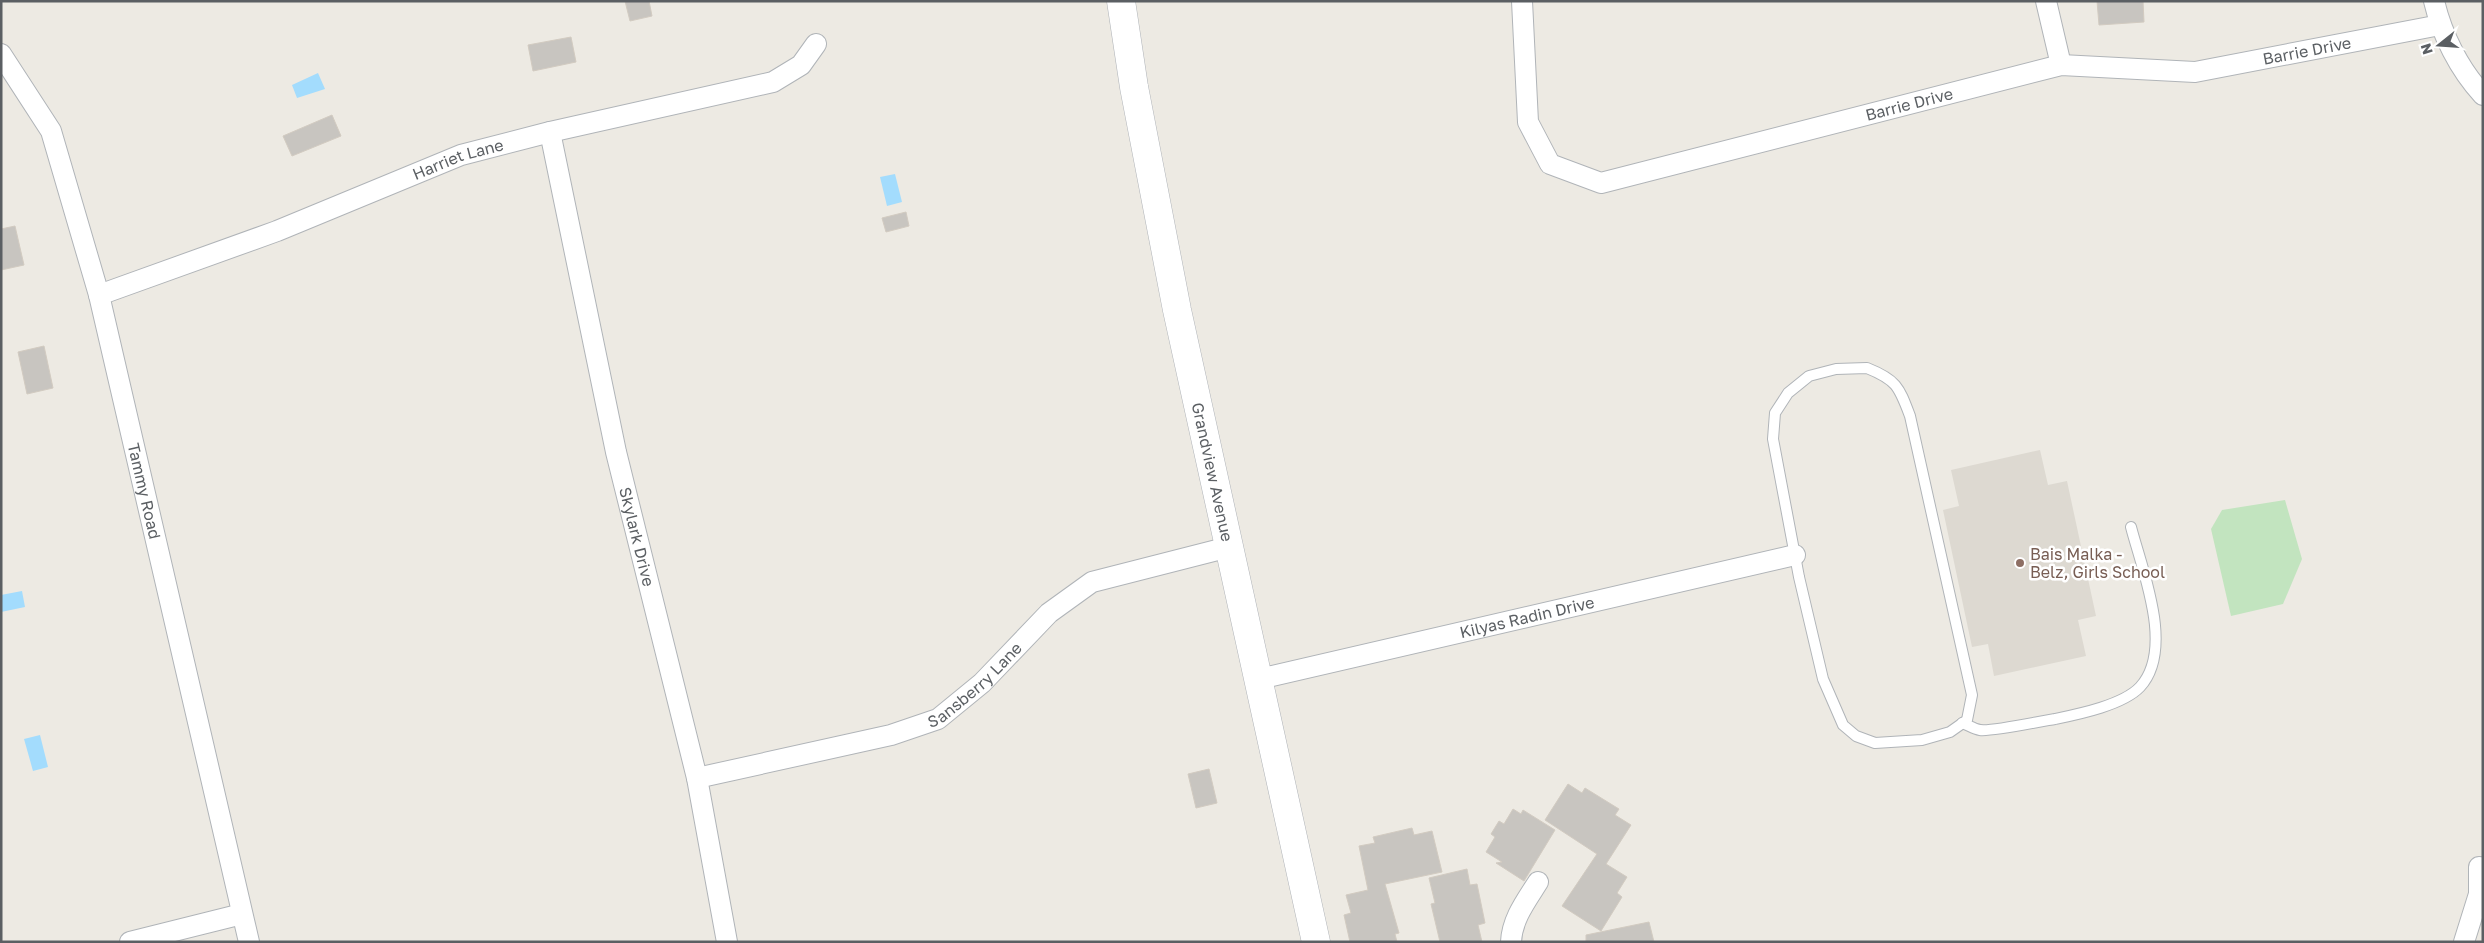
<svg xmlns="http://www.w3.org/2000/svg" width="2484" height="943" font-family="'Golos Text',sans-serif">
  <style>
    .education { fill: #ddd9d1 }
    .green { fill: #c2e4bf }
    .water { fill: #a3dcfd }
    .building { fill: #c8c5c0; stroke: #d2cbc1 }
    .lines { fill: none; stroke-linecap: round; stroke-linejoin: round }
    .lane-casing { stroke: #b0b4b8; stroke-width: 12 }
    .street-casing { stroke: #b0b4b8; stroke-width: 22 }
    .secondary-casing { stroke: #afb3b8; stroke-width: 29 }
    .lane { stroke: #fff; stroke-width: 10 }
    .street { stroke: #fff; stroke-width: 20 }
    .secondary { stroke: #fff; stroke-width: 28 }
    .education-dot { fill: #8d6e63; stroke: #fff; stroke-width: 2 }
    .labels { text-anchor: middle; stroke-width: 5; stroke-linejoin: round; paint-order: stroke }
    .street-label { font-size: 16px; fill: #5b5f63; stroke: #fff }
    .education-label { font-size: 16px; fill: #785e54; stroke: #fff; text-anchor: start }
  </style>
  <rect width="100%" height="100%" fill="#edeae3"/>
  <path class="education" d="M2040 450 2048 485 2067 481 2096 616 2078 620 2086 656 1994 676 1988 644 1972 647 1943 510 1959 506 1951 470Z"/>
  <path class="green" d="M2285 500 2302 559 2283 604 2231 616 2211 529 2222 510Z"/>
  <g class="water">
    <path d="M318 73 325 89 297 98 292 85Z"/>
    <path d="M895 174 902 202 887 206 880 177Z"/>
    <path d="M22 591 25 607 1 612V595Z"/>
    <path d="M40 735 48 767 33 771 24 739Z"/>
  </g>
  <g class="building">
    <path d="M625 1H649L652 16 630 21Z"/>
    <path d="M2097 1H2143L2144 22 2099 25Z"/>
    <path d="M571 37 576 62 533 71 528 45Z"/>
    <path d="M332 115 341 136 292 156 283 136Z"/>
    <path d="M906 212 909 226 886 232 882 218Z"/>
    <path d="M15 226 24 265 1 270V229Z"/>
    <path d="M44 346 53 388 27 394 18 352Z"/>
    <path d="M1209 769 1217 803 1196 808 1188 774Z"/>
    <path d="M1568 784 1582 793 1585 788 1619 809 1615 815 1631 825 1606 864 1627 877 1617 893 1622 897 1601 931 1562 906 1597 854 1545 820Z"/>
    <path d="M1513 809 1521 814 1523 810 1555 830 1524 881 1496 863 1502 862 1486 852 1495 837 1491 834 1499 821 1504 824Z"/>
    <path d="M1412 828 1414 835 1432 831 1442 872 1385 884 1399 933 1395 934 1397 942H1350L1344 915 1351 913 1346 895 1368 890 1359 846 1375 843 1373 837Z"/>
    <path d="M1467 869 1470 885 1477 884 1485 923 1478 925 1482 942H1440L1431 904 1435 903 1429 878Z"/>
    <path d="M1649 922 1654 942H1586V935Z"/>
  </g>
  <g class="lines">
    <g class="lane-casing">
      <g id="lane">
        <path d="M1867 368C1897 380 1899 387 1910 416L1972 695 1967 720 1950 732 1922 740 1875 743 1856 736 1843 725 1823 679 1799 577 1773 439 1775 413 1788 393 1809 376 1836 369Z"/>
        <path d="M1962 723C1968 725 1974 729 1980 730 1991 732 2041 721 2055 719 2079 714 2123 705 2140 687 2175 649 2142 570 2131 527"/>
      </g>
    </g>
    <g class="street-casing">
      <g id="street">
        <path id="s1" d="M1522 1 1528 122 1550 164 1601 183 2061 65 2195 72 2440 25"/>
        <path d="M2046 1 2061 65"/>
        <path d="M2434 1C2442 35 2459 69 2483 95"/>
        <path id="s2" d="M1 54 51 131 99 295 249 942"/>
        <path id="s3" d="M550 132 616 452 697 778 727 942"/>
        <path id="s4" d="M99 295 277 231 461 155 550 132 773 82 801 65 816 44"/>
        <path id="s5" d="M1259 679 1795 555"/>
        <path id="s6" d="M697 778 891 735 938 719 982 683 1049 613 1092 582 1229 547"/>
        <path d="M130 942 242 914"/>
        <path d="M1511 942C1512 919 1526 901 1538 882"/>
        <path d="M2464 942 2479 894V867"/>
      </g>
    </g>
    <g class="secondary-casing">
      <g id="secondary">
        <path id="s7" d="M1121 1 1134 87 1177 310 1316 942"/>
      </g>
    </g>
    <use href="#lane" class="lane"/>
    <use href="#street" class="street"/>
    <use href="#secondary" class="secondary"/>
  </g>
  <circle class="education-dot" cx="2020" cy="563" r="5"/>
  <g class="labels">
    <g class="street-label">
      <text dy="6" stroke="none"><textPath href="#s1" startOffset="946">Barrie Drive</textPath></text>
      <text dy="6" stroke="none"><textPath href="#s1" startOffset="541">Barrie Drive</textPath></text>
      <text dy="6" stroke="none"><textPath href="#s4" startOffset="384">Harriet Lane</textPath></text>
      <text dy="6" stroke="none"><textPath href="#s7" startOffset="480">Grandview Avenue</textPath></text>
      <text dy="6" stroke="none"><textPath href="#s2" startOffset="464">Tammy Road</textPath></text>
      <text dy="6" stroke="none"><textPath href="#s3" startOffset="414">Skylark Drive</textPath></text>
      <text dy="6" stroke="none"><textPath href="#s5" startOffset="275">Kilyas Radin Drive</textPath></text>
      <text dy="6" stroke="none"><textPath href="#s6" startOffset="298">Sansberry Lane</textPath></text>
    </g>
    <g class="education-label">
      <text x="2030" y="560">Bais Malka -<tspan x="2030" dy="18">Belz, Girls School</tspan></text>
    </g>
  </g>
  <rect width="2484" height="943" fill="none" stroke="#5b5f63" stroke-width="5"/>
  <g transform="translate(2439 45) rotate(253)" stroke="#ffffff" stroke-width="4" paint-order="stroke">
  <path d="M0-4L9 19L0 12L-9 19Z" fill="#5b5f63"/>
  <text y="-8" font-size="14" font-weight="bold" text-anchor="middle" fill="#5b5f63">N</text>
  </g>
</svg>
